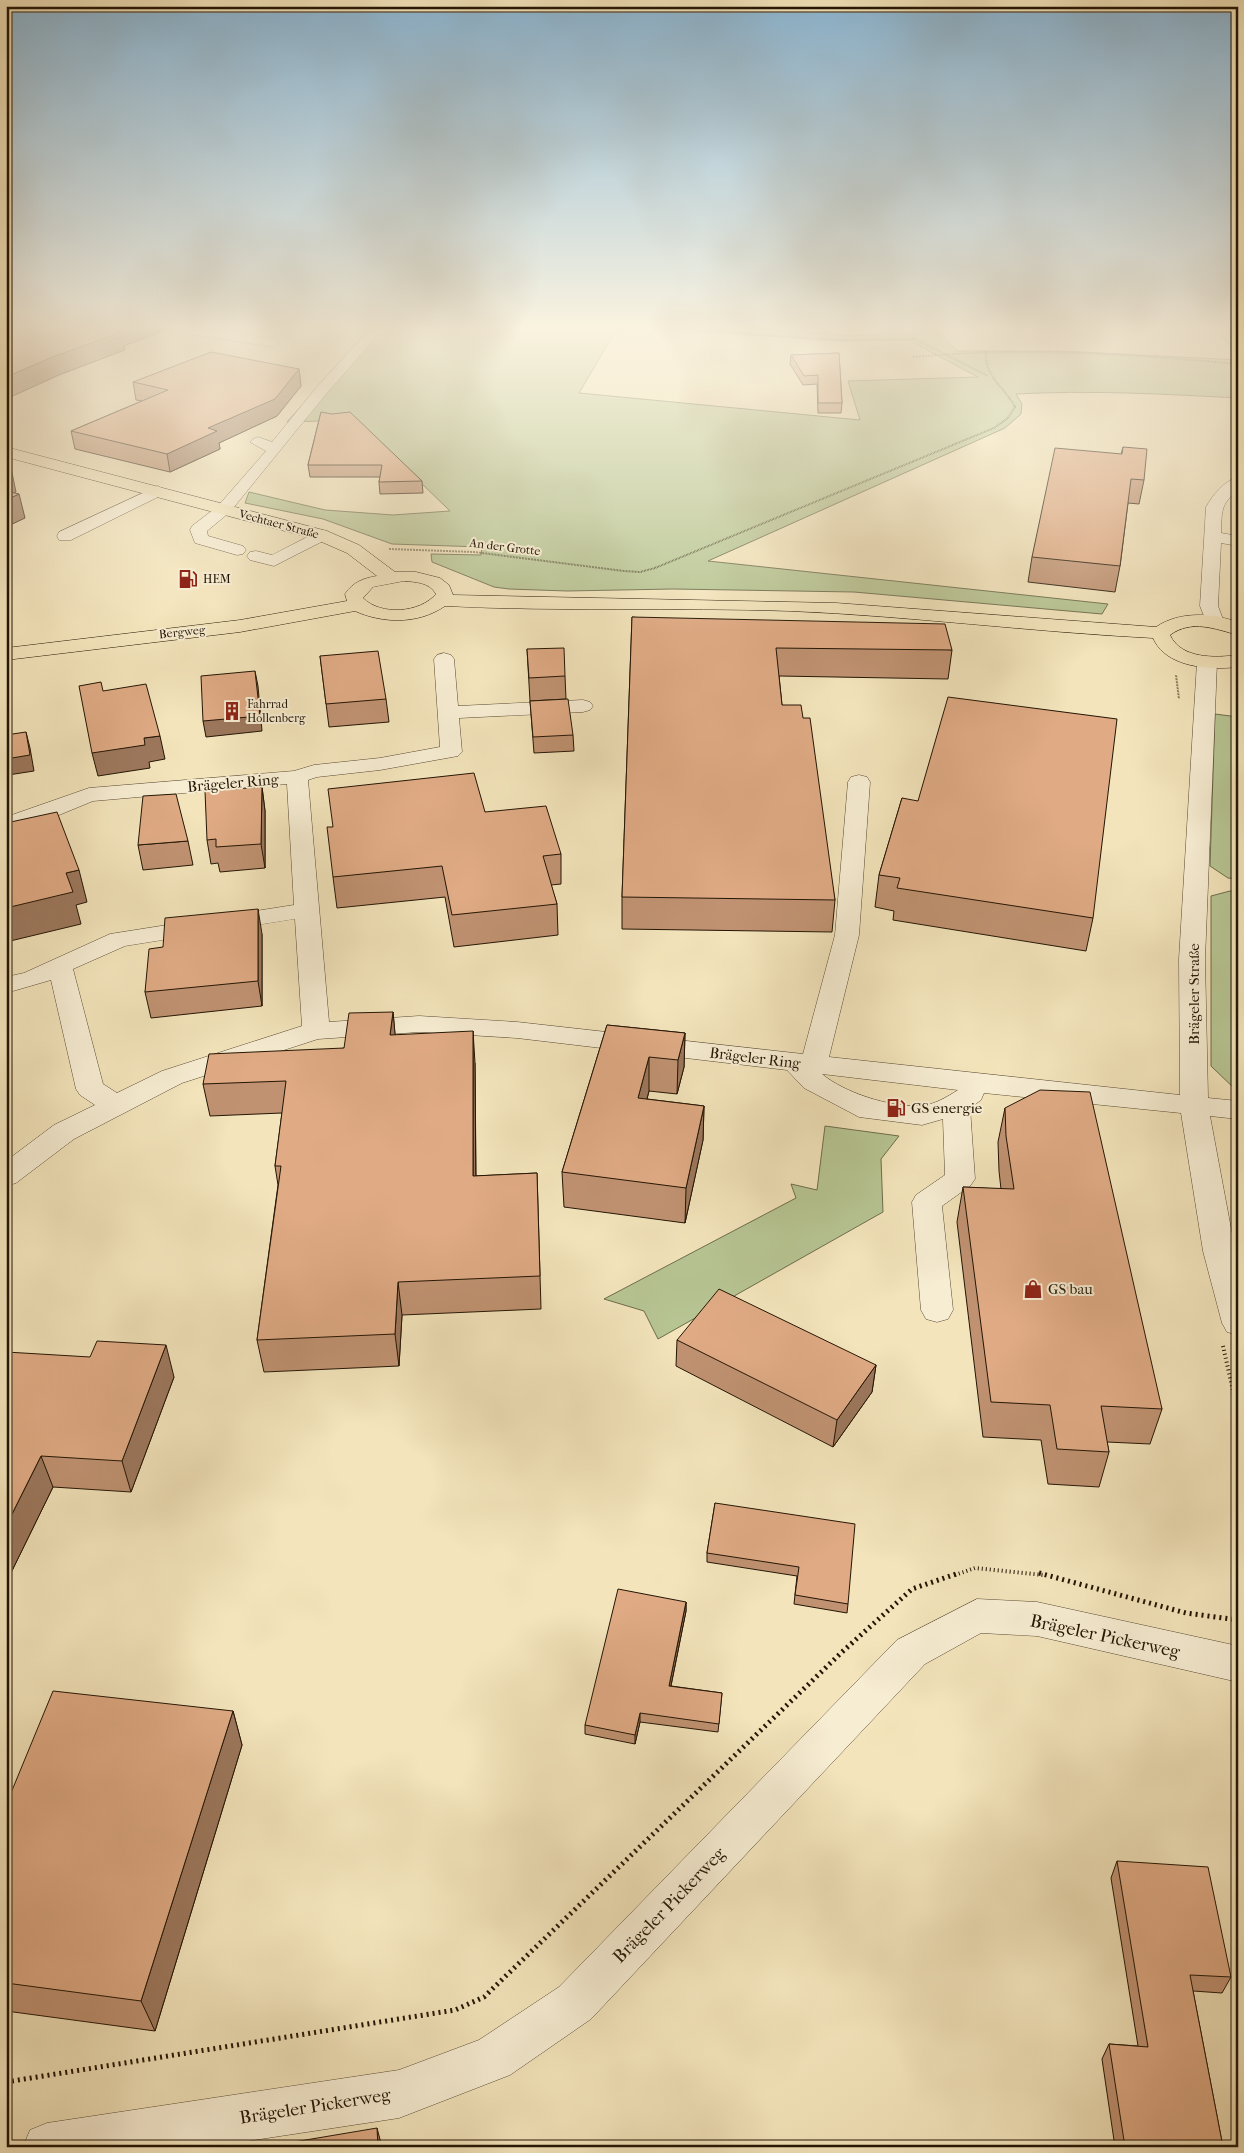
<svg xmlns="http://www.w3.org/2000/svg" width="1244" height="2153" font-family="'IM FELL French Canon',serif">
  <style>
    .green { fill: #b7c593; stroke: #6d6d4c }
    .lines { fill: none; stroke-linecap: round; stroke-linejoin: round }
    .minor-casing { stroke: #574932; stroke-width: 1 }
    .major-casing { stroke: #231504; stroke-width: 1 }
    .path-far2 { stroke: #231504; stroke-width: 2; stroke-dasharray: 0.5 1; stroke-linecap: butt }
    .path-far1 { stroke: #231504; stroke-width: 4; stroke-dasharray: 1 3; stroke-linecap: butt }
    .path { stroke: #231504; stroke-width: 5; stroke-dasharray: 2 4; stroke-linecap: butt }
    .minor { fill: #f7edd3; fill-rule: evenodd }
    .major { fill: #f3e4bb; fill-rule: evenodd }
    .wall { fill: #c09272; stroke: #231504 }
    .shaded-wall { fill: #9c775c; stroke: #231504 }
    .building { fill: #dfaa84; stroke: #231504 }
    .labels { text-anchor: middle; stroke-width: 4; stroke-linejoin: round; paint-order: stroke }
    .far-street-label { font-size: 12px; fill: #231504; stroke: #f7edd3 }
    .far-poi-label { font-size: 12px; fill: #231504; stroke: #f7edd3; text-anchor: start }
    .street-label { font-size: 15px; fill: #231504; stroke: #f7edd3 }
    .poi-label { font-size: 15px; fill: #231504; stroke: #f7edd3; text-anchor: start }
    .near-street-label { font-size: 18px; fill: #231504; stroke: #f7edd3 }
  </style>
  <rect width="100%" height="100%" fill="#f3e4bb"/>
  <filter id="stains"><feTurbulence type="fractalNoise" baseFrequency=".004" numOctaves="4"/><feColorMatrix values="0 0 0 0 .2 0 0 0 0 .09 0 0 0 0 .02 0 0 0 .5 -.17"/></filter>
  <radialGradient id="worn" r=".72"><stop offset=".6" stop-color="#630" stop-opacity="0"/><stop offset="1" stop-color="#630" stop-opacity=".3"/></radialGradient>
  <g class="green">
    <path d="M370 329H624L615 332 579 393 860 420 848 381 978 377 908 340 839 341 660 329H757L855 336 892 333 887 329H930L937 331 957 351H1063L1238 360V398C1163 394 1090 390 1016 394L1022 404 1021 414 1005 428 708 561 1108 604 1102 614 854 592 673 589 567 591 509 589 494 587 432 562 431 554 481 555 482 547 392 544 323 519 245 503 249 492 325 510 393 515 450 511 356 420 287 422Z"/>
    <path d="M1213 329 1238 330V352Z"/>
    <path d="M1215 714 1238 717V879L1228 878 1210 866Z"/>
    <path d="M1230 891 1238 892V1092L1211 1066V896Z"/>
    <path d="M825 1126 899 1136 881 1159 883 1212 658 1339 644 1311 604 1299 796 1198 791 1184 817 1190Z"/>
  </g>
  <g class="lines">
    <g class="minor-casing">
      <g id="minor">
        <path d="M176 329H210L273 339 280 343 273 347 182 333Z"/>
        <path d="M370 329H383L326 394 230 512 207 531 208 536 243 546 246 550 243 554 237 555 195 543 190 530 192 526 218 506 266 451 250 442 253 439 258 437 272 442 316 388Z"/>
        <path d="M1238 477V490C1220 505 1222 511 1221 533L1238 536V546L1221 543 1218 606 1224 622 1222 626H1208L1200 606 1206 507C1213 495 1224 481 1238 477Z"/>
        <path d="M158 486 166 491 164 494 71 540H59L57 536 59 532Z"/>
        <path d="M321 530 327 531 329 535 327 539 274 566 250 560 247 556 250 552 256 551 272 555Z"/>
        <path d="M444 653 451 655 454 659 458 706 583 700 590 702 593 706 590 710 583 712 459 718 462 752 458 756 380 770 317 777 308 780 329 1022 419 1016 517 1022 803 1054 835 935 848 782 851 777 859 775 867 777 870 782 859 935 829 1057 1180 1095 1179 959 1197 662 1200 658H1214L1217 662 1205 959 1208 1098 1238 1101V1119L1210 1116 1238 1266V1335L1227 1332 1222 1323 1203 1251 1181 1113 984 1093 981 1100 970 1108 975 1179 970 1186 942 1206 953 1310 948 1319 937 1322 926 1319 921 1310 912 1202 916 1195 945 1175 943 1119 922 1125 859 1117 804 1088 787 1070 517 1038 419 1032 318 1039 182 1083 74 1139 16 1183 6 1186V1161L54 1125 95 1105 80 1095 76 1089 51 980 6 993V977L24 973 110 934 294 905 287 784 93 801 47 820 6 831V817L89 788 294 771 314 765 380 758 440 747 434 659 437 655ZM295 919 302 1026 162 1071 117 1093 103 1084 73 969 125 946ZM822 1074 958 1090C947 1097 932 1106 919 1106 889 1107 845 1093 822 1074Z"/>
        <path d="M977 1599 1037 1602 1238 1646V1682L1037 1636 981 1633 925 1664 591 2019 510 2075 399 2118 208 2147H23L30 2130 47 2123 399 2070 479 2040 559 1987 897 1640Z"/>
      </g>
    </g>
    <g class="major-casing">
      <path id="major" d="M6 447 327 531 359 545 395 572H416L440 578 449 585 453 595 836 603 1156 627C1180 611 1211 613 1238 622V635C1215 629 1192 619 1170 635 1181 659 1215 658 1238 655V667C1210 670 1166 668 1153 638 1032 632 911 616 790 611 675 607 560 612 445 606 419 624 384 624 355 611L240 632 6 660V648L240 620 347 601 345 594C353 582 364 578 377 576L347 553 315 539 6 457ZM404 581C416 582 429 582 436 594 420 613 381 616 363 598L373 587Z"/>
    </g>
    <g class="path-far2">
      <path d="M689 329 839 340 915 339"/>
      <path d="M901 329 919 341 988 376"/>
      <path d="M913 357C1022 347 1129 354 1238 364"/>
      <path d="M389 549 474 552 624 571 640 572 655 568 994 428 1008 418 1015 407C1004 386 984 377 986 351"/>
      <path d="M1176 675 1179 699"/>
    </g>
    <g class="path-far1">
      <path d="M1223 1346 1238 1413"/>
      <path d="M955 1575 975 1568 1043 1575"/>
    </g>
    <g class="path">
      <path d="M1039 1573 1186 1613 1238 1620"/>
      <path d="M6 2082 455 2010 484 1997 842 1652 912 1589 959 1573"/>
    </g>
    <use href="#minor" class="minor"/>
    <use href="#major" class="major"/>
  </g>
  <g class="wall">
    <path d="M839 353 842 403 841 413H818L817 384 803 385 790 364 791 355Z"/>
    <path d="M299 369 301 386 277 416 219 443 220 449 170 472 75 449 71 431 142 401 136 400 133 382Z"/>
    <path d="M321 412 422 481 423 493 380 494 379 482 380 477H310L308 465Z"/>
    <path d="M1123 447 1144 480 1139 504 1128 503 1120 566 1115 592 1028 582 1032 557 1121 454Z"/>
    <path d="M632 617 952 650 948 679 779 676 782 705 803 718 835 900 832 932 622 929V897Z"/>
    <path d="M527 649 565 676 566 699 530 701Z"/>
    <path d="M320 656 386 699 389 722 329 727Z"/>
    <path d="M530 701 573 735 574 751 534 753Z"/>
    <path d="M262 787 265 811V868L220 872 218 863 211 864 207 840Z"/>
    <path d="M902 798 1093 918 1086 951 893 920 894 911 875 907 879 875Z"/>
    <path d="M485 812 561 854V884L551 885 557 904 558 935 454 947 445 897 337 908 333 877Z"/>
    <path d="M188 841 193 865 143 870 138 845Z"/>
    <path d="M262 934V1006L151 1018 145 992 163 947Z"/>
    <path d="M393 1012 395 1035 475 1063 476 1176 537 1173 541 1309 402 1315 399 1366 264 1372 257 1340 278 1185 275 1166 282 1113 210 1116 203 1084 344 1048Z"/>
    <path d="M607 1025 685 1033 684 1067 677 1094 649 1091 647 1099 704 1106 703 1140 685 1223 564 1207 562 1172Z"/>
    <path d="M1005 1108 1162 1409 1150 1444 1107 1442 1109 1452 1099 1487 1048 1484 1041 1440 983 1437 957 1222 963 1187 1001 1189 999 1171 998 1142Z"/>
    <path d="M677 1340 876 1365 872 1392 833 1447 676 1366Z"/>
    <path d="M6 1352 174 1377 131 1492 53 1487 6 1583Z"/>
    <path d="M715 1503 848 1604 847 1613 794 1604 797 1576 707 1562V1553Z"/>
    <path d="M686 1602V1611L671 1686 722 1693 718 1732 640 1722 635 1744 585 1734V1725Z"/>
    <path d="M233 1711 242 1745 155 2031 6 2011V1805Z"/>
    <path d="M1117 1861 1231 1977 1222 1993 1193 1991 1223 2147H1115L1102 2059 1109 2044 1138 2046 1111 1878Z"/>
  </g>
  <g class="shaded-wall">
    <path d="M116 329H168L124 346 125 350 59 375 6 399V377Z"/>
    <path d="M299 369 301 386 277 416 219 443 220 449 170 472 167 454 208 428Z"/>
    <path d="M11 468 16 492 6 496V470Z"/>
    <path d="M19 494 25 518 6 527V500Z"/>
    <path d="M255 671 258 686 262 731 206 737 203 721Z"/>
    <path d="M26 732 30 748 34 771 8 775 6 767V759Z"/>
    <path d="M160 736 165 759 149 762 150 768 98 776 92 753 144 738Z"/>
    <path d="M262 787 265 811V868L261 844Z"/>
    <path d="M79 870 87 902 76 905 81 924 6 942V908L66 873Z"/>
    <path d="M258 909 262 934V1006L258 981Z"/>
    <path d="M393 1012 396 1044 390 1035Z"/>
    <path d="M473 1031 475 1063 476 1208 473 1176Z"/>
    <path d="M685 1033 684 1067 677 1094 678 1060Z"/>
    <path d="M649 1057V1091L638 1132V1098Z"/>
    <path d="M704 1106 703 1140 685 1223 686 1188Z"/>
    <path d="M398 1282 402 1315 399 1366 395 1334Z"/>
    <path d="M166 1345 174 1377 131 1492 122 1461Z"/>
    <path d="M876 1365 872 1392 833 1447 837 1420Z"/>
    <path d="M41 1456 53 1487 6 1583V1526Z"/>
    <path d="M686 1602V1611L669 1695V1686Z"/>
    <path d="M233 1711 242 1745 155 2031 141 2001Z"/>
    <path d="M640 1713V1722L635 1744V1735Z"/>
    <path d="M377 2128 382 2147H378Z"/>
  </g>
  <g class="building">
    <path d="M6 329H116L113 330 122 332 55 356 6 377Z"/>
    <path d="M211 352 299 369 275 399 208 428 217 431 167 454 71 431 168 390 133 382Z"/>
    <path d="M839 353 842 403H818V375L804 376 791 355Z"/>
    <path d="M321 412 332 414 350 412 422 481 379 482 382 465H308Z"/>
    <path d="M1123 447 1147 449 1144 480 1131 479 1120 566 1032 557 1055 448 1122 454Z"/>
    <path d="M6 491 19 494 6 500Z"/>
    <path d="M632 617 945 624 952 650 776 648 782 705H801L803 718H810L835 900 622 897Z"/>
    <path d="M564 648 565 676 529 678 527 649Z"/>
    <path d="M378 651 386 699 326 704 320 656Z"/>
    <path d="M255 671 260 716 203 721 201 676Z"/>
    <path d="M101 682 103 691 146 684 160 736 144 738 145 745 92 753 79 686Z"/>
    <path d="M948 697 1117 719 1093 918 897 888 900 878 879 875 902 798 918 801Z"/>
    <path d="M568 699 573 735 533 737 530 701Z"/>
    <path d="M26 732 30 755 6 759V735Z"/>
    <path d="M474 773 485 812 546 806 561 854 543 856 557 904 452 915 442 866 333 877 327 827H333L328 789Z"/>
    <path d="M262 787 261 844 216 847V839L207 840 205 791Z"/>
    <path d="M176 794 188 841 138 845 143 796Z"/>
    <path d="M57 812 79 870 66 873 73 892 6 908V823Z"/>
    <path d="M258 909V981L145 992 149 949 163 947 165 918Z"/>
    <path d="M393 1012 390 1035 473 1031V1176L537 1173 540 1276 398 1282 395 1334 257 1340 281 1166H275L286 1081 203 1084 209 1054 344 1048 349 1013Z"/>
    <path d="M607 1025 685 1033 678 1060 649 1057 638 1098 704 1106 686 1188 562 1172Z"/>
    <path d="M1040 1090 1090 1092 1162 1409 1101 1406 1109 1452 1057 1449 1050 1405 991 1402 963 1187 1014 1189 1006 1136 1005 1108Z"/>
    <path d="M719 1289 876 1365 837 1420 677 1340Z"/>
    <path d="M97 1341 166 1345 122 1461 41 1456 6 1526V1352L90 1357Z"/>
    <path d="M715 1503 855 1524 848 1604 795 1595 799 1567 707 1553Z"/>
    <path d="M618 1589 686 1602 669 1686 722 1693 719 1724 640 1713 635 1735 585 1725Z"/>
    <path d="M53 1691 233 1711 141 2001 6 1983V1805Z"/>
    <path d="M1117 1861 1208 1867 1231 1977 1190 1975 1223 2147H1125L1109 2044 1148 2047Z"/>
    <path d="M377 2128 378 2147H264Z"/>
  </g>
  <linearGradient id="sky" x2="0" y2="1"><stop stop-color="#8bb7d5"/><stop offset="0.52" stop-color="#faf3e0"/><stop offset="1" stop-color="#faf3e0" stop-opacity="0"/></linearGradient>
  <rect width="1244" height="631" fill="url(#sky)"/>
  <defs>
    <g id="fuel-bare" transform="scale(1.5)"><path d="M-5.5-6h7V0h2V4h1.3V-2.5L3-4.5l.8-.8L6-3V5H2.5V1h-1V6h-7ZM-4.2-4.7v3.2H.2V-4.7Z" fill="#8f2418" stroke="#f7edd3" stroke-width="2.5" paint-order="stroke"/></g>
    <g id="building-bare" transform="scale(1.5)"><path d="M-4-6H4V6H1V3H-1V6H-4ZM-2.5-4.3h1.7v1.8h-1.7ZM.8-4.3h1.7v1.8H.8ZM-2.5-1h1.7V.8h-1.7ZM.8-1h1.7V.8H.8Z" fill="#8f2418" stroke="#f7edd3" stroke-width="2.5" paint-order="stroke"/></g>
    <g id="shop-bare" transform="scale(1.5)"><path d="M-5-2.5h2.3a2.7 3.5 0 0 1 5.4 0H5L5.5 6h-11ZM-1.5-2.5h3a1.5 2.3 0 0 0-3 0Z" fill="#8f2418" stroke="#f7edd3" stroke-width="2.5" paint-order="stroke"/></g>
  </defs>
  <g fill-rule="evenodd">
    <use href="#fuel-bare" x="188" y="579"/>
    <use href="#building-bare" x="232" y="711"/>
    <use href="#fuel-bare" x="896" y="1108"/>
    <use href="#shop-bare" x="1033" y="1289"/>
  </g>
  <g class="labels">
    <g class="far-street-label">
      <text transform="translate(279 524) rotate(15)" y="4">Vechtaer Straße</text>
      <text transform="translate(505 547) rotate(7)" y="4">An der Grotte</text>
      <text transform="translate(182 632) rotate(-6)" y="4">Bergweg</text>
    </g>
    <g class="far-poi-label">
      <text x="203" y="583">HEM</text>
      <text x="247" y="708">Fahrrad<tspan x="247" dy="14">Hollenberg</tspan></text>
    </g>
    <g class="street-label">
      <text transform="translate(233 783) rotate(-5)" y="5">Brägeler Ring</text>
      <text transform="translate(1194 994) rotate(-90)" y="5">Brägeler Straße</text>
      <text transform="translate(755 1058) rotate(7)" y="5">Brägeler Ring</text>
    </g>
    <g class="poi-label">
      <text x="911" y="1113">GS energie</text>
      <text x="1048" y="1294">GS bau</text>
    </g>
    <g class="near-street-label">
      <text transform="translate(1105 1636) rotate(12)" y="6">Brägeler Pickerweg</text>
      <text transform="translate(669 1905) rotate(-46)" y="6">Brägeler Pickerweg</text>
      <text transform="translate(315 2106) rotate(-9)" y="6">Brägeler Pickerweg</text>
    </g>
  </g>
  <rect width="1244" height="2153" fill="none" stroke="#f3e4bb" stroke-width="25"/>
  <rect x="8" y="8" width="1229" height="2138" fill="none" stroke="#231504" stroke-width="2.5"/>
  <rect x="12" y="12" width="1219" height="2128" fill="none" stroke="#231504"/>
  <rect width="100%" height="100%" filter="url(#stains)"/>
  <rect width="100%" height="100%" fill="url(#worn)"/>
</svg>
